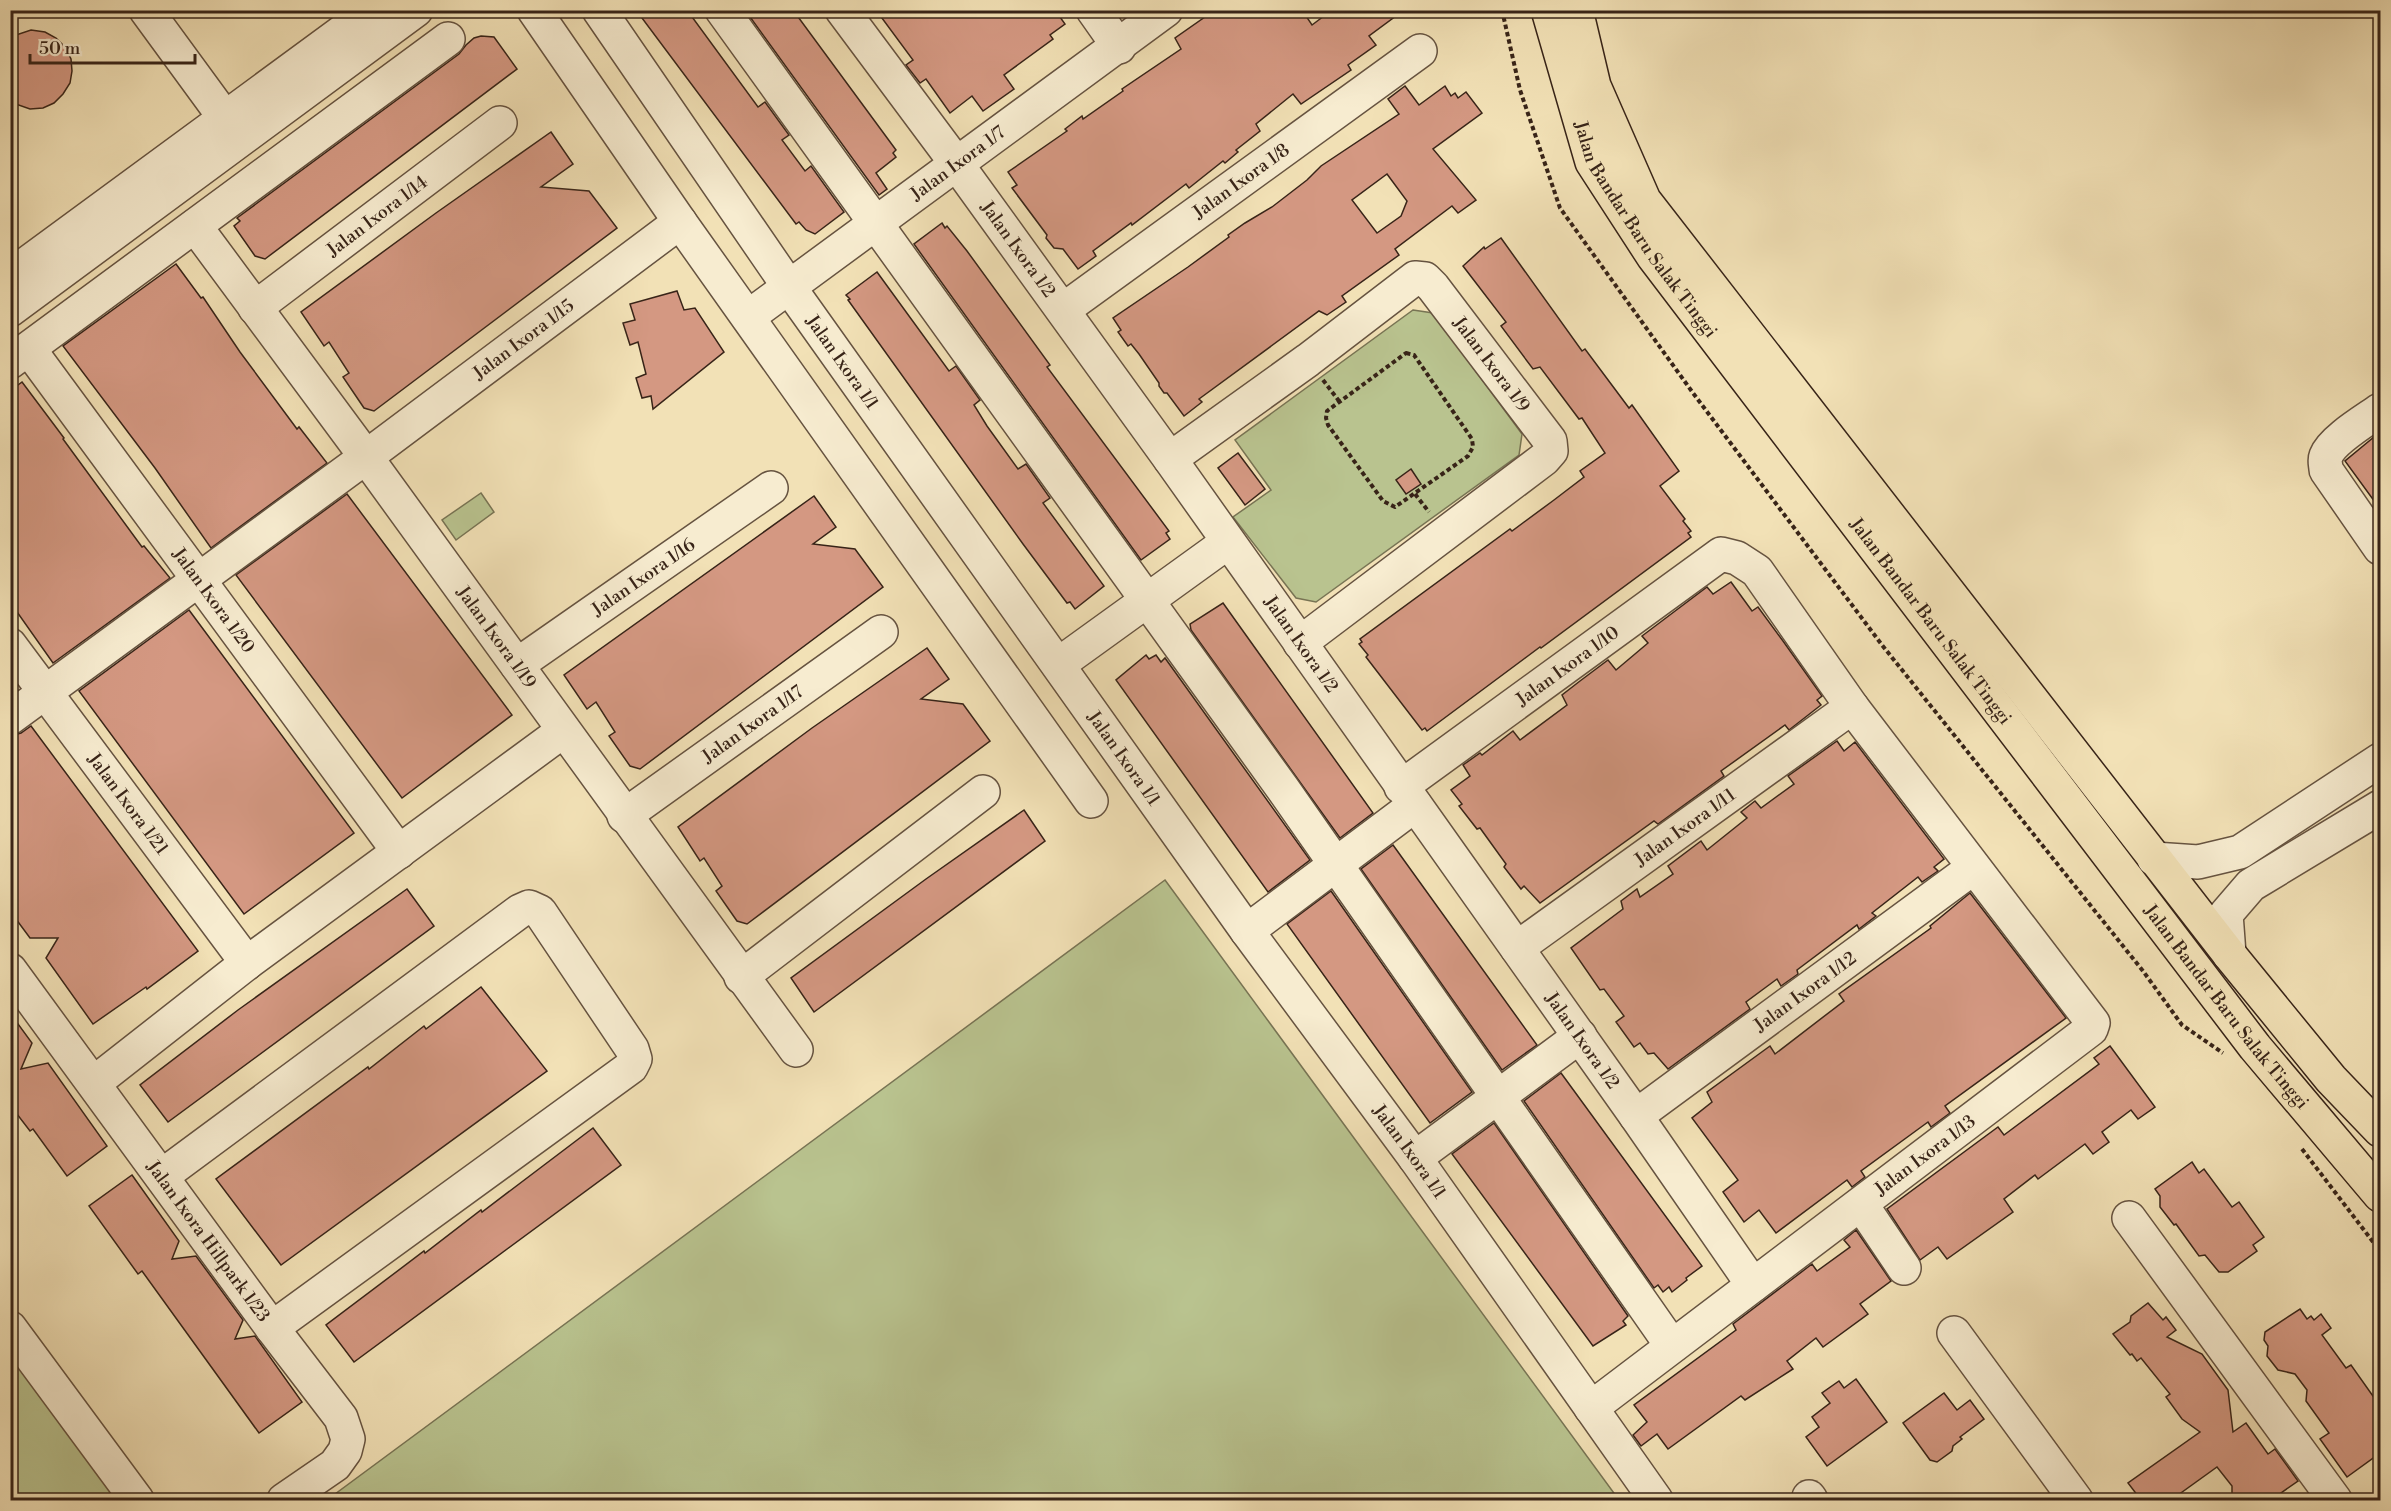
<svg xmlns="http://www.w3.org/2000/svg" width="2391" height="1511" font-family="'Libre Bodoni',serif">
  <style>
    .green { fill: #b9c38f; stroke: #787454; stroke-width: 1.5 }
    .building { fill: #d49882; stroke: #382418; stroke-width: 1.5; fill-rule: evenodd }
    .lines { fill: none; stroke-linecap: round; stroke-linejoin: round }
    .minor-casing { stroke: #665340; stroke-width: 36 }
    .major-casing { stroke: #382418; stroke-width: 36 }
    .path { stroke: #382418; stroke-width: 4; stroke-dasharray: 4.5 3; stroke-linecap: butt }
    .minor { stroke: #f7ecd0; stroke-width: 33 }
    .major { stroke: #f2e1b6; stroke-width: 33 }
    .labels { text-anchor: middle; stroke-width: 4.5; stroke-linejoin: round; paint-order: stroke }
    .street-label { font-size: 18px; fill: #382418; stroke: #f7ecd0 }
  </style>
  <rect width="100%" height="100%" fill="#f2e1b6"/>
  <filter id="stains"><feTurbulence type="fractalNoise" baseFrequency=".00333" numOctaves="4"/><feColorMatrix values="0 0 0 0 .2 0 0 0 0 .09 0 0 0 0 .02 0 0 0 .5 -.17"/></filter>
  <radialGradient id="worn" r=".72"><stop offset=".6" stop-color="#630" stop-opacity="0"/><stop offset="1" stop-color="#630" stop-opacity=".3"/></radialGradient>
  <g class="green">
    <path d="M1413 310 1433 313 1522 434 1519 455 1316 602 1296 598 1233 517 1271 490 1235 440Z"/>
    <path d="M481 493 494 512 456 540 442 520Z"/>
    <path d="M1165 880 1619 1500H327Z"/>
    <path d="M11 1358 124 1500H11Z"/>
  </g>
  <g class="building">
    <path d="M636 10H687L758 107 765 102 789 135 782 140 805 171 811 166 844 212 815 234 806 230 799 222 796 224Z"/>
    <path d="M745 10H793L896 150 893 153 896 157 876 173 887 189 879 195Z"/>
    <path d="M876 10H1055L1065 24 1050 35 1053 39 1004 75 1014 89 983 111 972 96 950 113 926 79 920 83 906 65 913 60Z"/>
    <path d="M1215 10H1302L1312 25 1332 10H1404L1369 36 1376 45 1348 65 1351 70 1301 104 1293 94 1256 124 1260 131 1236 150 1238 152 1225 163 1223 161 1189 188 1186 184 1132 225 1131 223 1093 251 1096 256 1078 269 1063 249 1054 248 1046 238 1047 235 1012 188 1017 185 1008 172 1067 131 1065 129 1082 116 1083 119 1123 91 1122 89 1181 49 1175 38Z"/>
    <path d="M31 30 45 32 56 38 65 47 71 59 72 71 70 83 63 94 54 103 43 108 30 109 10 102V37Z"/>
    <path d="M481 36 494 37 517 69 265 259 255 256 234 226 240 221 237 218 459 54 466 45 474 38Z"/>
    <path d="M1405 86 1419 105 1445 86 1451 96 1455 93 1458 98 1466 92 1482 113 1433 149 1476 200 1458 213 1452 206 1395 249 1399 255 1342 296 1346 302 1327 315 1319 311 1199 399 1202 402 1184 416 1167 393H1164L1159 386V383L1139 354 1131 344 1128 346 1118 332 1121 330 1113 318 1188 267 1229 237 1228 235 1245 223 1272 207 1307 180 1321 166 1399 114 1388 99ZM1387 174 1407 201 1401 216 1377 233 1352 200Z"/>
    <path d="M551 132 573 164 541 187 589 191 617 228 374 411 364 408 343 377 349 373 329 342 324 346 301 312 436 213Z"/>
    <path d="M942 223 945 228 947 226 967 251 1050 365 1047 367 1169 531 1166 533 1170 539 1141 560 914 244Z"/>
    <path d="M1501 238 1582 351 1585 349 1629 408 1632 405 1679 471 1660 486 1685 519 1683 521 1691 531 1688 533 1691 537 1541 648 1540 647 1427 731 1425 728 1422 730 1366 657 1368 655 1359 644 1362 642 1360 639 1510 529 1512 531 1554 500 1584 477 1580 471 1605 453 1582 418 1579 419 1540 367 1533 369 1501 326 1506 322 1463 266 1484 247 1485 249Z"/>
    <path d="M176 264 201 298 203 297 240 352 297 429 299 427 327 463 211 548 155 468 63 346Z"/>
    <path d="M877 272 949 371 956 366 980 400 974 405 987 426 1018 469 1026 464 1050 498 1043 503 1104 586 1075 609 1070 602 1067 603 1023 544 848 300 850 299 846 295Z"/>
    <path d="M677 291 684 310 695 308 724 352 653 409 651 396 642 398 636 378 646 374 638 342 630 345 623 323 635 320 630 304Z"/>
    <path d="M22 382 64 438 63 439 142 547 144 546 170 578 53 663 10 602V391Z"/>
    <path d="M2380 432V509L2345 461Z"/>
    <path d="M1238 453 1265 489 1245 505 1218 468Z"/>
    <path d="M1411 469 1421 484 1406 494 1396 480Z"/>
    <path d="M347 494 512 715 402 798 236 575Z"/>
    <path d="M814 496 836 527 813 544 855 549 883 587 640 769 630 766 609 736 615 732 596 702 587 709 564 675Z"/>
    <path d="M1731 582 1752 611 1758 607 1783 641 1822 696 1817 700 1821 705 1789 730 1785 725 1721 771 1724 776 1658 824 1654 821 1540 903 1524 886 1521 889 1504 867 1506 864 1480 828 1477 829 1459 806 1462 804 1451 790 1470 776 1463 765 1480 753 1482 755 1513 731 1520 740 1567 705 1562 695 1580 681 1608 660 1616 670 1648 643 1642 636 1707 587 1713 594Z"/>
    <path d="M1223 603 1373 813 1340 838 1191 630 1190 624Z"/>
    <path d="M189 610 354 833 244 914 79 691Z"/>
    <path d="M927 648 949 679 921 699 963 704 990 741 747 924 737 921 716 891 722 886 704 858 700 861 678 827 812 728Z"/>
    <path d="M1146 655 1149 659 1156 655 1161 662 1165 658 1310 860 1268 892 1116 680Z"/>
    <path d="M31 726 198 951 147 989 146 987 93 1024 46 958 58 938H30L10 911V736L21 733Z"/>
    <path d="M1837 741 1844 751 1855 742 1944 859 1934 867 1938 871 1922 882 1918 877 1872 913 1876 916 1859 929 1857 925 1797 970 1798 974 1781 986 1777 979 1746 1002 1750 1009 1668 1069 1654 1053 1648 1054 1640 1043 1634 1047 1616 1022 1624 1016 1604 989 1600 990 1571 948 1623 909 1621 901 1637 889 1640 897 1673 874 1668 866 1701 841 1707 850 1747 818 1741 812 1755 801 1761 808 1794 784 1788 776Z"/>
    <path d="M1024 810 1045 841 814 1012 791 978 926 879Z"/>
    <path d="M1393 845 1537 1045 1502 1070 1361 869Z"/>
    <path d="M407 889 434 926 168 1122 140 1085 238 1010Z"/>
    <path d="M1331 891 1472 1092 1430 1123 1287 924Z"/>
    <path d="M1970 893 2066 1018 1945 1106 1950 1113 1931 1127 1928 1122 1861 1171 1865 1177 1852 1187 1847 1180 1776 1233 1759 1210 1744 1222 1723 1192 1738 1180 1692 1118 1712 1102 1707 1092 1770 1046 1775 1054 1844 1001 1839 994 1931 928 1930 926Z"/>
    <path d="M481 987 547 1071 281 1265 216 1179 368 1067 369 1069 424 1026 426 1029Z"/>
    <path d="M10 1013 32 1043 21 1069 48 1063 107 1146 67 1176 33 1129 30 1131 10 1105Z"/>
    <path d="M2110 1046 2155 1107 2138 1119 2131 1110 2102 1132 2109 1142 2093 1154 2085 1144 2038 1179 2035 1175 2004 1199 2013 1212 1947 1259 1938 1247 1920 1260 1887 1209 1998 1127 2004 1135 2099 1064 2094 1058Z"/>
    <path d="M1561 1073 1702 1266 1686 1278 1687 1280 1672 1292 1669 1287 1663 1292 1658 1285 1654 1288 1524 1101Z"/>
    <path d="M1494 1123 1628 1316 1623 1321 1626 1325 1593 1346 1452 1154Z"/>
    <path d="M593 1128 621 1165 354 1362 326 1325 424 1251 425 1253 481 1210 482 1212Z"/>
    <path d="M2192 1162 2199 1173 2204 1169 2232 1207 2239 1202 2264 1237 2253 1245 2257 1251 2228 1272H2219L2205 1255 2199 1256 2176 1224 2174 1225 2160 1207V1196L2155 1189Z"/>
    <path d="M132 1175 179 1241 172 1259 196 1256 243 1320 235 1339 255 1336 302 1402 259 1433 142 1271 138 1274 89 1206Z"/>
    <path d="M1856 1230 1891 1281 1860 1304 1868 1314 1823 1347 1816 1338 1787 1361 1793 1369 1745 1400 1741 1396 1668 1449 1657 1434 1641 1446 1633 1435 1647 1422 1634 1405 1736 1330 1733 1324 1812 1264 1817 1271 1850 1247 1844 1240Z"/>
    <path d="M2148 1303 2163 1320 2166 1317 2176 1330 2167 1337 2202 1354 2228 1390 2233 1432 2246 1423 2268 1454 2275 1449 2298 1481 2271 1500H2232V1486L2217 1467 2171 1500H2141L2128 1483 2200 1432 2182 1419 2166 1397 2170 1394 2141 1358 2137 1361 2132 1354 2130 1355 2113 1334 2130 1322 2131 1316Z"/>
    <path d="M2300 1309 2307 1319 2311 1316 2314 1320 2321 1314 2331 1328 2322 1335 2346 1368 2351 1365 2380 1406V1453L2347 1477 2320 1439 2329 1433 2306 1401 2307 1390 2295 1374 2278 1370 2267 1356 2268 1346 2264 1340 2265 1332Z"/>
    <path d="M1856 1379 1887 1422 1827 1466 1806 1437 1819 1427 1812 1417 1830 1403 1822 1393 1839 1381 1844 1388Z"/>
    <path d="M1944 1393 1957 1410 1970 1400 1984 1419 1960 1437 1962 1439 1953 1446 1952 1451 1937 1462 1930 1460 1903 1423Z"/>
  </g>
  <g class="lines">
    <g class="minor-casing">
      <g id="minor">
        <path d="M146 10 225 118"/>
        <path d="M534 10 680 222 1091 801"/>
        <path id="s1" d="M599 10 789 287 1247 931 1415 1158 1656 1500"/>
        <path d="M722 10 1283 789 1672 1346"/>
        <path id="s2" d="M842 10 956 163 1170 459 1636 1116 1753 1285"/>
        <path d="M1093 10 1119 47"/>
        <path id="s3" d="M195 226 366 457 796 1050"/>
        <path d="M10 276 372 10"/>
        <path id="s4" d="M255 308 500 123"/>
        <path d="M10 310 416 10"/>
        <path id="s5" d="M1063 310 1420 51"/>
        <path id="s6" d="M748 317 1166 10"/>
        <path id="s7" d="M29 349 399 852"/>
        <path d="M10 362 448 39"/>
        <path d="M2380 410C2366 420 2332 440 2326 456 2324 461 2326 465 2326 470L2380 548"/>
        <path id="s8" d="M1170 459 1308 360 1415 278 1425 279 1433 287 1550 441 1551 451 1544 459 1300 643"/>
        <path id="s9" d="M10 645 247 963"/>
        <path d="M1059 664 1228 542"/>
        <path id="s10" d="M517 665 771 488"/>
        <path id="s11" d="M10 718 366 457 680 222"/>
        <path id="s12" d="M1401 787 1721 554 1737 558 1757 571 1852 707 2093 1023 2091 1029 1591 1408"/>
        <path id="s13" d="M624 816 881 632"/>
        <path d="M2154 859 2198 862 2240 852 2380 760"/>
        <path d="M1247 931 1415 805"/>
        <path id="s14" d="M1517 948 1852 707"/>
        <path d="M2229 954 2226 914 2251 885 2380 807"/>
        <path id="s15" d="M10 970 272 1328 341 1418 348 1439 345 1451 335 1465 284 1500"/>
        <path d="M741 977 983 792"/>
        <path d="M94 1083 247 963 563 731"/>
        <path id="s16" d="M1636 1116 1973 868"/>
        <path d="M1415 1158 1580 1036"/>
        <path d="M162 1176 520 911 529 907 540 912 632 1049 635 1059 631 1067 272 1328"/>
        <path d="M1861 1204 1904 1268"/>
        <path d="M2129 1218 2335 1500"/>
        <path d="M10 1328 137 1500"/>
        <path d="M1954 1333 2076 1500"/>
        <path d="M1809 1497 1811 1500"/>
      </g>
    </g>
    <g class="major-casing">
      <g id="major">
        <path id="s17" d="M1548 10 1592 162 1653 256 2255 1047 2380 1195"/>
        <path d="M1576 10 1594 86 1644 200 2229 954 2331 1079 2380 1130"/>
      </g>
    </g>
    <g class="path">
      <path d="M1502 10 1520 90 1560 208 1693 393 1882 645 2143 971 2182 1025 2223 1053"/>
      <path d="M1406 353 1414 355 1472 439 1473 447 1468 456 1395 507 1383 501 1328 425 1326 418 1327 411Z"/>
      <path d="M1323 380 1339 401"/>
      <path d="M1415 494 1429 512"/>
      <path d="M2302 1149 2380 1251"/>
    </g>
    <use href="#minor" class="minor"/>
    <use href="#major" class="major"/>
  </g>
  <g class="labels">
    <g class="street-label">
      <text dy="6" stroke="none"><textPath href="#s6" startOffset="260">Jalan Ixora 1/7</textPath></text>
      <text dy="6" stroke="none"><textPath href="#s5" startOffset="220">Jalan Ixora 1/8</textPath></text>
      <text dy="6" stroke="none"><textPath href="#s4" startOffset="153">Jalan Ixora 1/14</textPath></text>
      <text dy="6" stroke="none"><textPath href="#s17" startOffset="243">Jalan Bandar Baru Salak Tinggi</textPath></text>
      <text dy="6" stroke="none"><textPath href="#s2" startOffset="297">Jalan Ixora 1/2</textPath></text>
      <text dy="6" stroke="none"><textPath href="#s11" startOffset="638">Jalan Ixora 1/15</textPath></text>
      <text dy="6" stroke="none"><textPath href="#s1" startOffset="428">Jalan Ixora 1/1</textPath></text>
      <text dy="6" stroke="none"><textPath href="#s8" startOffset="423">Jalan Ixora 1/9</textPath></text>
      <text dy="6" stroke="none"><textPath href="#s10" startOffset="154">Jalan Ixora 1/16</textPath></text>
      <text dy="6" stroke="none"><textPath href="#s7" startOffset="312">Jalan Ixora 1/20</textPath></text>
      <text dy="6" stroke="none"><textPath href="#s17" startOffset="729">Jalan Bandar Baru Salak Tinggi</textPath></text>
      <text dy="6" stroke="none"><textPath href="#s3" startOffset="510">Jalan Ixora 1/19</textPath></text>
      <text dy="6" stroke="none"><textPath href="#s2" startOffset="783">Jalan Ixora 1/2</textPath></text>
      <text dy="6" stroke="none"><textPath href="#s12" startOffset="206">Jalan Ixora 1/10</textPath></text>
      <text dy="6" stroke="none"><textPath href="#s13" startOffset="158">Jalan Ixora 1/17</textPath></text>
      <text dy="6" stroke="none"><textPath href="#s1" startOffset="914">Jalan Ixora 1/1</textPath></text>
      <text dy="6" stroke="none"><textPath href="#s9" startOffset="198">Jalan Ixora 1/21</textPath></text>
      <text dy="6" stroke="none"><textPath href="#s14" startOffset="207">Jalan Ixora 1/11</textPath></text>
      <text dy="6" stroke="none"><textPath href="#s16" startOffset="210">Jalan Ixora 1/12</textPath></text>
      <text dy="6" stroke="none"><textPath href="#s17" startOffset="1215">Jalan Bandar Baru Salak Tinggi</textPath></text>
      <text dy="6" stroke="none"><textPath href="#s2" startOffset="1269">Jalan Ixora 1/2</textPath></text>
      <text dy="6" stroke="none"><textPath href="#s1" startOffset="1400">Jalan Ixora 1/1</textPath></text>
      <text transform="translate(1925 1155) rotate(-37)" y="6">Jalan Ixora 1/13</text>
      <text dy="6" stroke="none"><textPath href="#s15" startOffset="336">Jalan Ixora Hillpark 1/23</textPath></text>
    </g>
  </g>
  <rect width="2391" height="1511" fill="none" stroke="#f2e1b6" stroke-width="36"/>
  <rect x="12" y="12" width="2367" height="1487" fill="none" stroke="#382418" stroke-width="3"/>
  <rect x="18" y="18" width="2355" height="1475" fill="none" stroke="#382418" stroke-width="1.5"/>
  <path d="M30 54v9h165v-9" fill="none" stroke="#382418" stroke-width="3"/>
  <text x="39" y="54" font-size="18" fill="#382418" stroke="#f7ecd0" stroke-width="4.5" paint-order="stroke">50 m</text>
  <rect width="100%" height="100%" filter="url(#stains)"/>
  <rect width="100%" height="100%" fill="url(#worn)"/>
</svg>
